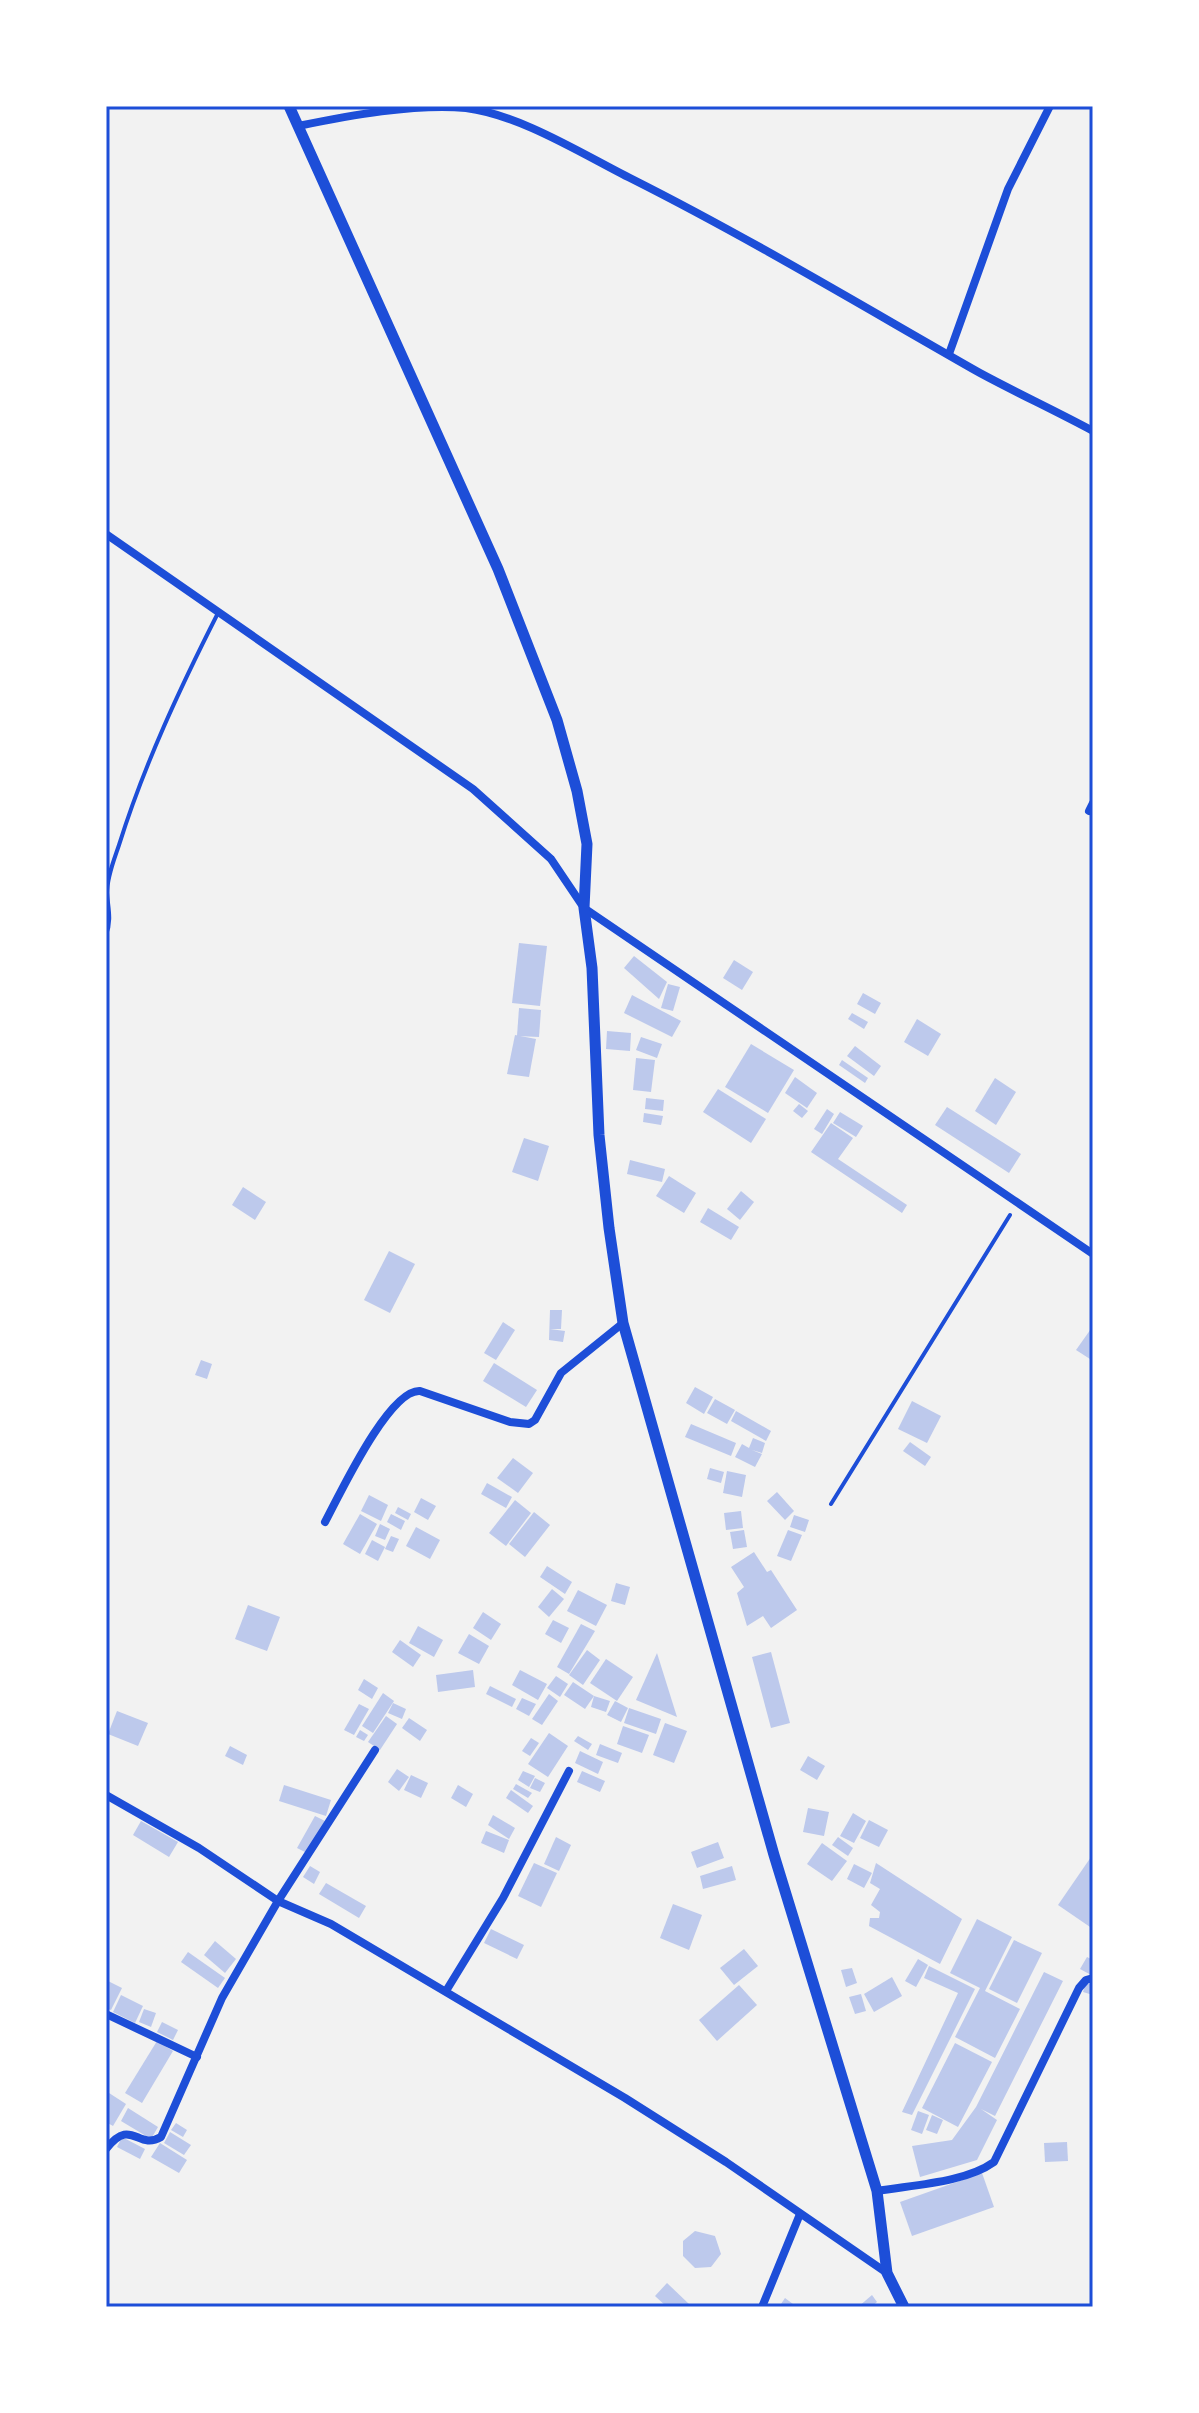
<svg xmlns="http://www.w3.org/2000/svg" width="1199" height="2413" font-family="'Space Grotesk',sans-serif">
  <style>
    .building { fill: #bdc9ec }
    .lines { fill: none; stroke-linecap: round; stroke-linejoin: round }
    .path { stroke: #1d4ed8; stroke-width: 4 }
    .service { stroke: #1d4ed8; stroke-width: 4 }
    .minor { stroke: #1d4ed8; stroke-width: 8 }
    .tertiary { stroke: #1d4ed8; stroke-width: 11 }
    .neatline { fill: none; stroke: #1d4ed8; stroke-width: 3 }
  </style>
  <rect width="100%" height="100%" fill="#f2f2f2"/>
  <g class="building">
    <path d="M519 943 547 946 540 1006 512 1003Z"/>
    <path d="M634 956 667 982 659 999 624 968Z"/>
    <path d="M734 960 753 972 742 990 723 978Z"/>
    <path d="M668 984 680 987 673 1011 661 1008Z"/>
    <path d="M863 993 881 1003 875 1014 857 1004Z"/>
    <path d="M632 995 681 1021 672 1037 624 1013Z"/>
    <path d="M519 1008 541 1010 539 1037 517 1036Z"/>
    <path d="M852 1013 868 1022 864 1029 848 1019Z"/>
    <path d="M917 1019 941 1034 928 1056 904 1042Z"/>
    <path d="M607 1031 631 1033 630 1051 606 1049Z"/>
    <path d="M515 1035 536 1039 529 1077 507 1074Z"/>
    <path d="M641 1037 662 1044 657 1058 636 1050Z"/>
    <path d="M751 1044 794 1070 768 1113 725 1087Z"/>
    <path d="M855 1046 881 1066 874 1076 847 1056Z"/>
    <path d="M636 1058 655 1060 651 1092 633 1090Z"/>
    <path d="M842 1060 868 1078 865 1083 839 1065Z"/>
    <path d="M795 1077 817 1093 807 1108 785 1093Z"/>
    <path d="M995 1078 1016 1092 996 1125 975 1111Z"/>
    <path d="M718 1089 766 1119 751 1143 703 1112Z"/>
    <path d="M646 1098 664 1100 663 1111 645 1109Z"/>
    <path d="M799 1104 808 1111 802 1118 793 1111Z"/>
    <path d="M947 1107 1021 1154 1009 1173 935 1125Z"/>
    <path d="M827 1109 834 1114 822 1134 814 1129Z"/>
    <path d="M840 1112 863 1126 856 1137 833 1123Z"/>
    <path d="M644 1113 663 1116 661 1125 643 1122Z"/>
    <path d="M831 1123 853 1138 838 1159 907 1205 902 1213 811 1152Z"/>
    <path d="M524 1138 549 1146 538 1181 512 1172Z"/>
    <path d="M630 1160 665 1169 662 1182 627 1174Z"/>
    <path d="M669 1176 696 1193 684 1213 656 1196Z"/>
    <path d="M243 1187 266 1202 255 1220 232 1205Z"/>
    <path d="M741 1191 754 1202 740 1220 727 1209Z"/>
    <path d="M708 1208 739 1227 731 1240 700 1222Z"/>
    <path d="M389 1251 415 1264 390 1313 364 1300Z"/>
    <path d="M550 1310H562L561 1329H550L565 1331 563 1342 549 1340Z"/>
    <path d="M503 1322 515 1330 496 1360 484 1353Z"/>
    <path d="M1093 1326V1355L1090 1359 1076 1350Z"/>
    <path d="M201 1360 212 1364 207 1379 195 1375Z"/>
    <path d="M494 1363 537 1390 526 1407 483 1381Z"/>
    <path d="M695 1387 713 1397 704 1414 686 1403Z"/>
    <path d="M715 1399 735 1410 727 1424 707 1413Z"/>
    <path d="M912 1401 941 1416 927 1443 898 1429Z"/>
    <path d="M736 1411 771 1431 766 1441 731 1421Z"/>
    <path d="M691 1424 736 1443 731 1456 685 1437Z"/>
    <path d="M753 1438 765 1443 762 1453 752 1450 762 1454 755 1467 735 1457 742 1444 749 1448Z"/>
    <path d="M910 1442 931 1457 925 1466 903 1451Z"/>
    <path d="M513 1458 533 1473 518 1493 497 1478Z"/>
    <path d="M710 1468 724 1472 721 1483 707 1479Z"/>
    <path d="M727 1471 746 1475 742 1497 723 1493Z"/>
    <path d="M487 1483 512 1497 506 1508 481 1494Z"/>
    <path d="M777 1492 794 1511 785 1520 767 1501Z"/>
    <path d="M369 1495 388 1505 381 1521 361 1511Z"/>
    <path d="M421 1498 436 1506 428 1520 414 1512Z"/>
    <path d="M515 1500 531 1513 506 1546 489 1533Z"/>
    <path d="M398 1507 411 1514 408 1520 395 1513Z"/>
    <path d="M741 1511 743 1528 726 1530 724 1513Z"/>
    <path d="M534 1512 550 1525 525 1557 509 1544Z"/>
    <path d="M360 1514 377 1524 360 1554 343 1544Z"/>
    <path d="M391 1514 405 1521 401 1530 387 1522Z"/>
    <path d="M794 1515 809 1520 805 1532 790 1527Z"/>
    <path d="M380 1524 390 1529 385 1540 375 1536Z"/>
    <path d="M416 1527 440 1540 430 1559 406 1546Z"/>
    <path d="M744 1530 747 1547 733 1549 730 1532Z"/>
    <path d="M788 1530 802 1535 791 1561 777 1556Z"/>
    <path d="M391 1536 399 1539 393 1552 385 1549Z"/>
    <path d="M372 1540 385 1547 378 1561 365 1554Z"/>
    <path d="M754 1552 767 1572 771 1570 797 1610 771 1628 763 1616 747 1626 737 1593 744 1587 731 1567Z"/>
    <path d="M547 1566 572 1582 565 1594 540 1577Z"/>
    <path d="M616 1583 630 1587 625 1605 611 1601Z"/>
    <path d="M552 1589 564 1599 549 1617 538 1607Z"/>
    <path d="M578 1590 607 1605 596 1626 567 1611Z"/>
    <path d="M248 1605 280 1617 267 1651 235 1639Z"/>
    <path d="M483 1612 501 1624 491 1640 473 1628Z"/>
    <path d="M553 1620 569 1628 561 1643 545 1634Z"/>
    <path d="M581 1624 595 1631 569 1674 557 1667Z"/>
    <path d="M418 1626 443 1640 434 1657 409 1643Z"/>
    <path d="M469 1634 489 1646 479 1664 458 1653Z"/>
    <path d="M400 1640 421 1655 413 1667 392 1652Z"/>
    <path d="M587 1650 600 1660 583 1685 569 1675Z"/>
    <path d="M771 1652 790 1723 771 1728 752 1657Z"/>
    <path d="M657 1653 677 1717 636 1700Z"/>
    <path d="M606 1659 633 1677 617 1701 590 1683Z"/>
    <path d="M473 1670 475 1687 438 1692 436 1675Z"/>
    <path d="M520 1670 547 1684 538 1700 512 1685Z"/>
    <path d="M556 1676 568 1684 560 1697 547 1688Z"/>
    <path d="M364 1679 378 1688 372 1699 358 1690Z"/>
    <path d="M573 1682 594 1696 585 1709 564 1695Z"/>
    <path d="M490 1686 516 1699 512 1707 486 1694Z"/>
    <path d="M383 1693 394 1701 373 1733 362 1726Z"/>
    <path d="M549 1694 558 1701 542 1725 532 1719Z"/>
    <path d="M594 1696 610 1701 606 1712 591 1707Z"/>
    <path d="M522 1698 536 1704 529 1716 516 1709Z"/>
    <path d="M615 1701 628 1708 621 1722 607 1715Z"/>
    <path d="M393 1703 406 1709 402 1719 388 1713Z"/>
    <path d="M359 1704 369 1709 354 1735 344 1730Z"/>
    <path d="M629 1708 661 1719 656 1734 624 1723Z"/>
    <path d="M117 1711 148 1723 138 1746 108 1734Z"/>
    <path d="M386 1716 397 1724 380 1750 368 1742Z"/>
    <path d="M409 1718 427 1730 420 1741 402 1728Z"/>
    <path d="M665 1723 687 1731 674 1763 653 1755Z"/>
    <path d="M623 1726 649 1735 642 1753 617 1744Z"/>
    <path d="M360 1730 368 1735 364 1741 356 1737Z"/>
    <path d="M549 1733 568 1746 548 1777 528 1764Z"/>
    <path d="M578 1736 592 1744 588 1750 574 1741Z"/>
    <path d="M531 1738 539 1743 530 1756 522 1751Z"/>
    <path d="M600 1744 622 1753 618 1763 596 1755Z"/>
    <path d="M230 1746 247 1755 243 1765 225 1756Z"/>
    <path d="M580 1751 603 1762 598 1774 575 1763Z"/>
    <path d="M808 1756 825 1766 817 1780 800 1770Z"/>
    <path d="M397 1769 409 1777 399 1791 388 1782Z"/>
    <path d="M523 1771 535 1776 529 1787 518 1780Z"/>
    <path d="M582 1771 605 1781 600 1792 577 1782Z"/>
    <path d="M411 1775 428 1783 421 1798 404 1790Z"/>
    <path d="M535 1778 545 1783 540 1792 530 1788Z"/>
    <path d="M516 1784 532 1793 528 1798 513 1789Z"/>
    <path d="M284 1785 331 1800 326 1816 279 1801Z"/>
    <path d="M458 1785 473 1794 466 1807 451 1798Z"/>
    <path d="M511 1790 533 1806 528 1813 506 1798Z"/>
    <path d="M808 1808 829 1812 824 1836 803 1832Z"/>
    <path d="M853 1813 866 1821 854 1843 840 1836Z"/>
    <path d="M493 1815 515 1828 509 1839 488 1825Z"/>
    <path d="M315 1816 325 1821 307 1853 297 1848Z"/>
    <path d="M869 1820 888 1830 879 1847 860 1838Z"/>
    <path d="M141 1821 178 1842 169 1857 133 1835Z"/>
    <path d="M486 1831 509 1840 504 1853 481 1843Z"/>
    <path d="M556 1837 571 1845 559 1871 544 1864Z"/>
    <path d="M838 1837 853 1848 848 1856 832 1845Z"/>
    <path d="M718 1842 724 1858 697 1868 691 1852Z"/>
    <path d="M822 1843 847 1861 832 1881 807 1864Z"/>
    <path d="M1091 1857 1093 1859V1929L1058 1905Z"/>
    <path d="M534 1863 557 1873 541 1907 518 1896Z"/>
    <path d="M876 1863 962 1919 940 1964 869 1926 870 1918H879L880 1912 871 1905 880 1889 870 1883Z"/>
    <path d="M854 1864 872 1873 864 1888 847 1879Z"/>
    <path d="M310 1866 320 1872 314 1884 303 1877Z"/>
    <path d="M732 1866 736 1880 703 1889 700 1876Z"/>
    <path d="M326 1883 366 1906 359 1918 319 1894Z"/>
    <path d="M673 1904 702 1915 689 1950 660 1938Z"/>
    <path d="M977 1919 1012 1937 985 1991 1020 2009 995 2058 955 2037 980 1988 950 1973Z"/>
    <path d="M491 1929 524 1945 517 1959 484 1943Z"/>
    <path d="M1014 1940 1042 1953 1017 2003 989 1989Z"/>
    <path d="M215 1941 236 1959 225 1973 204 1955Z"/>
    <path d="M744 1949 758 1966 734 1985 720 1968Z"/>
    <path d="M188 1952 225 1978 218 1988 181 1962Z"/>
    <path d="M1087 1957 1093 1960V1976L1080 1969Z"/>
    <path d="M918 1959 928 1965 916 1987 905 1981Z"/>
    <path d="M929 1966 975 1989 912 2115 902 2112 958 1993 924 1978Z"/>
    <path d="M852 1968 857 1983 846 1987 841 1970Z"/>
    <path d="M1044 1972 1063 1981 995 2116 981 2109 997 2120 977 2160 920 2177 912 2146 952 2140 976 2107Z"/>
    <path d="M892 1977 902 1996 874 2012 864 1994Z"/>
    <path d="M106 1980 122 1988 111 2010 106 2008Z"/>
    <path d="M1086 1983 1093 1985V1995L1083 1992Z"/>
    <path d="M739 1985 757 2005 717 2041 699 2020Z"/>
    <path d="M861 1994 866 2011 855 2014 849 1997Z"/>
    <path d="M121 1995 143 2006 135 2023 113 2012Z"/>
    <path d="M144 2009 156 2013 151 2027 139 2022Z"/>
    <path d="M162 2022 178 2030 173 2040 157 2032Z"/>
    <path d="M157 2041 173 2051 142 2103 125 2093Z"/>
    <path d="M955 2043 992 2062 958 2127 922 2108Z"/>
    <path d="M106 2091 126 2104 113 2126 106 2122Z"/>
    <path d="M128 2108 158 2127 151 2139 121 2121Z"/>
    <path d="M918 2111 929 2115 922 2134 911 2130Z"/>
    <path d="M932 2115 943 2120 937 2134 926 2130Z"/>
    <path d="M176 2123 187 2130 183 2137 171 2130Z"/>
    <path d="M170 2132 191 2145 184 2155 164 2143Z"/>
    <path d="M122 2137 145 2149 140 2159 117 2147Z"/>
    <path d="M1067 2142 1068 2161 1045 2162 1044 2143Z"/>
    <path d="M160 2143 187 2160 179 2173 151 2157Z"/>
    <path d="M982 2173 994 2207 912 2236 900 2202Z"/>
    <path d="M695 2231 715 2236 721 2254 711 2267 695 2268 683 2256V2241Z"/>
    <path d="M667 2283 689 2304 686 2307H667L655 2296Z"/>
    <path d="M872 2295 877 2302 871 2307H858Z"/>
    <path d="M785 2298 797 2307H779Z"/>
  </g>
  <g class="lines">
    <path class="path" d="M831 1504 1010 1215"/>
    <path class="service" d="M106 935C112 920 108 908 107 893 107 877 114 860 119 845 144 765 180 688 218 613"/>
    <g class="minor">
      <path d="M298 126C347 116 416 103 466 108 521 115 582 154 632 179 751 239 864 307 980 373 1017 393 1056 411 1093 431"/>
      <path d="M949 354 1008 189 1050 106"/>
      <path d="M106 534 473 789 551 859 584 908 1093 1254"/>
      <path d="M1089 811 1093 803"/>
      <path d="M325 1522C340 1494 389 1389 420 1391L510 1422 529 1424 535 1420 561 1373 623 1323"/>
      <path d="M106 1795 199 1848 278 1901 331 1924 625 2098 726 2162 887 2273"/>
      <path d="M446 1991 503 1898 569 1771"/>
      <path d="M106 2014 197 2057"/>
      <path d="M106 2149C132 2116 137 2151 161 2137L222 1998 278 1901 375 1750"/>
      <path d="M877 2191C911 2185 965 2183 994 2162L1079 1988 1086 1980 1093 1978"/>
      <path d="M762 2307 800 2214"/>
    </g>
    <path class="tertiary" d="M289 106 498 569 557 720 577 791 587 844 584 908 592 968 599 1135 609 1228 623 1323 774 1855 877 2191 887 2273 904 2307"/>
  </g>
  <rect width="1199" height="2413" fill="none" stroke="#ffffff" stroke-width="216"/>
  <rect x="108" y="108" width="983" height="2197" class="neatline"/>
</svg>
